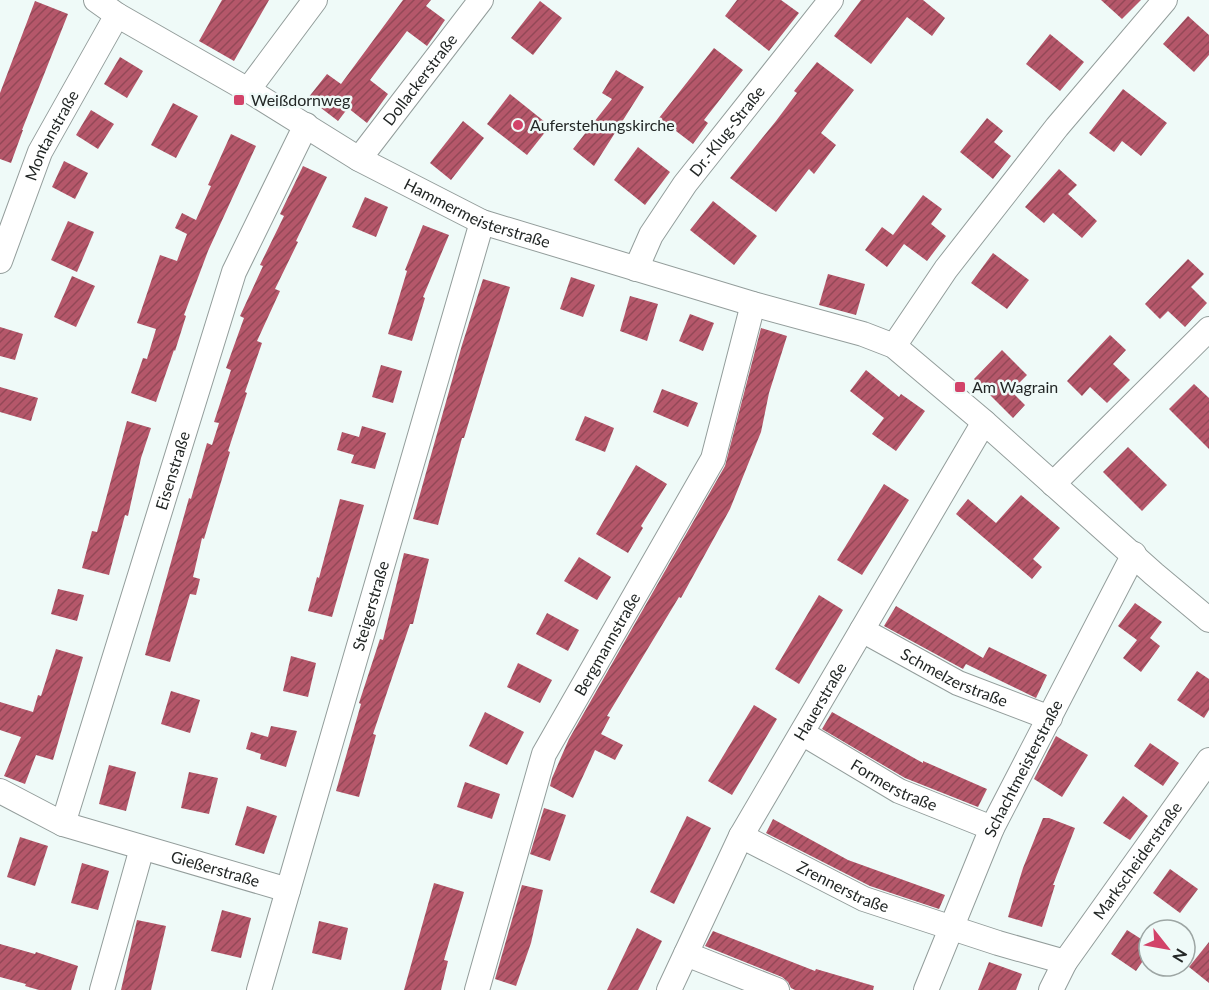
<svg xmlns="http://www.w3.org/2000/svg" width="1209" height="990" font-family="Lato,sans-serif">
  <style>
    .building { fill: url(#building-hatch) }
    .lines { fill: none; stroke-linecap: round; stroke-linejoin: round }
    .minor-casing { stroke: #939d9b; stroke-width: 26 }
    .minor { stroke: #fff; stroke-width: 24 }
    .poi-dot { fill: #d24369; stroke: #effaf8; stroke-width: 2 }
    .labels { text-anchor: middle; stroke-width: 5; stroke-linejoin: round; paint-order: stroke }
    .street-label { font-size: 16px; fill: #232726; stroke: #effaf8 }
    .poi-label { font-size: 16px; fill: #232726; stroke: #effaf8; text-anchor: start }
  </style>
  <defs>
    <pattern id="building-hatch" width="6" height="6" patternUnits="userSpaceOnUse" patternTransform="scale(1.5)"><rect width="6" height="6" fill="#b5576a"/><path d="M-1 1l2-2M0 6l6-6M5 7l2-2" fill="none" stroke="#934857"/></pattern>
  </defs>
  <rect width="100%" height="100%" fill="#effaf8"/>
  <g class="building">
    <path d="M222 0H269L234 61 199 41Z"/>
    <path d="M403 0H431L426 6 445 20 427 46 407 31 370 80 388 94 367 123 348 108 338 121 308 98 327 74 341 84Z"/>
    <path d="M737 0H781L799 13 769 51 725 16Z"/>
    <path d="M861 0H923L945 18 932 36 907 17 871 64 834 36Z"/>
    <path d="M1101 0H1141L1122 19Z"/>
    <path d="M35 1 68 14 22 130H23L11 163 0 159V93Z"/>
    <path d="M540 1 562 18 533 55 511 38Z"/>
    <path d="M1188 16 1209 35V55L1194 72 1163 44Z"/>
    <path d="M1050 34 1084 62 1060 91 1026 64Z"/>
    <path d="M714 48 743 70 704 120 708 123 693 144 659 118Z"/>
    <path d="M120 57 143 71 127 98 104 84Z"/>
    <path d="M817 62 854 90 821 133 836 145 814 174 809 169 776 212 730 178 776 121 797 93 794 91Z"/>
    <path d="M616 70 644 87 594 166 573 149 612 99 602 93Z"/>
    <path d="M1123 89 1167 123 1141 156 1122 141 1114 152 1089 133Z"/>
    <path d="M510 94 550 126 527 155 487 124Z"/>
    <path d="M173 103 198 116 176 158 151 145Z"/>
    <path d="M91 110 114 124 98 149 76 135Z"/>
    <path d="M987 118 1003 131 994 142 1011 156 993 179 960 152Z"/>
    <path d="M463 121 484 138 451 180 430 163Z"/>
    <path d="M231 134 256 146 208 251 184 315 186 316 175 351 174 350 156 402 131 393 143 358 147 359 156 329 137 323 160 255 177 261 187 234 175 228 182 213 196 220 211 186 208 185Z"/>
    <path d="M638 147 670 172 645 205 614 180Z"/>
    <path d="M64 161 88 173 75 199 52 187Z"/>
    <path d="M303 166 327 177 296 241 298 242 275 289 280 291 257 341 262 343 245 392 247 393 228 451 230 452 204 539 202 538 193 577 200 579 196 595 190 594 170 662 145 655 189 498 191 499 207 443 212 445 219 423 214 422 231 370 226 368 244 318 240 316 263 266 260 265 284 216 280 214Z"/>
    <path d="M1059 169 1077 185 1068 194 1097 221 1082 238 1053 213 1044 223 1025 207Z"/>
    <path d="M923 195 942 209 931 224 946 236 927 261 904 244 887 267 865 250 882 227 893 235Z"/>
    <path d="M365 197 388 207 376 237 352 227Z"/>
    <path d="M713 201 757 236 734 265 690 230Z"/>
    <path d="M68 221 94 232 77 272 51 260Z"/>
    <path d="M423 225 449 235 423 297 425 298 412 341 388 334 407 271 405 270Z"/>
    <path d="M993 253 1029 280 1007 309 971 283Z"/>
    <path d="M1188 259 1204 274 1191 287 1207 303 1185 327 1168 311 1160 319 1145 304Z"/>
    <path d="M828 274 865 284 856 315 819 305Z"/>
    <path d="M72 276 95 286 76 327 54 317Z"/>
    <path d="M571 277 595 285 583 317 560 309Z"/>
    <path d="M483 279 510 287 464 438H462L438 525 413 519 462 345Z"/>
    <path d="M630 296 658 304 647 341 620 331Z"/>
    <path d="M690 314 714 323 703 351 679 341Z"/>
    <path d="M0 327 23 334 15 360 0 356Z"/>
    <path d="M761 328 787 336 769 393 761 432 730 509 681 598 679 597 607 716 610 717 601 734 623 745 615 760 595 750 573 798 550 786 552 778 569 739 725 466Z"/>
    <path d="M1110 335 1126 350 1113 364 1130 380 1107 403 1090 387 1082 396 1067 381Z"/>
    <path d="M1002 350 1027 375 1011 391 1025 405 1013 418 974 379Z"/>
    <path d="M381 365 402 371 393 403 372 397Z"/>
    <path d="M866 370 899 397 901 394 925 411 896 451 872 434 884 418 850 391Z"/>
    <path d="M1194 384 1209 398V449L1169 409Z"/>
    <path d="M0 387 38 398 31 421 0 412Z"/>
    <path d="M662 389 698 403 688 427 653 412Z"/>
    <path d="M585 416 614 428 605 452 575 440Z"/>
    <path d="M127 421 151 428 141 458 128 516 125 515 109 575 82 568 92 531 97 532Z"/>
    <path d="M362 426 386 433 375 469 351 463 354 455 337 450 342 432 359 437Z"/>
    <path d="M1128 447 1167 485 1142 511 1103 472Z"/>
    <path d="M636 465 667 484 641 526 643 528 628 553 596 534Z"/>
    <path d="M884 484 909 500 862 575 837 560Z"/>
    <path d="M1021 495 1060 528 1033 559 1042 567 1032 579 956 514 968 499 996 523Z"/>
    <path d="M340 499 364 505 332 617 308 611 317 577 319 578Z"/>
    <path d="M404 553 429 559 413 624H410L373 734 376 735 359 797 336 791 361 704 359 703 380 639 383 640Z"/>
    <path d="M579 557 611 577 597 600 564 581Z"/>
    <path d="M58 589 84 595 77 621 51 614Z"/>
    <path d="M819 595 843 610 799 684 775 669Z"/>
    <path d="M1135 603 1162 622 1150 638 1160 646 1141 672 1123 658 1137 640 1118 626Z"/>
    <path d="M896 606 983 658 989 647 1047 675 1036 698 966 664 963 669 884 626Z"/>
    <path d="M547 613 579 630 568 651 536 634Z"/>
    <path d="M56 649 83 657 53 760 36 755 25 784 4 776 21 737 0 730V702L33 712 38 695 41 696Z"/>
    <path d="M291 656 316 663 308 697 283 691Z"/>
    <path d="M518 663 552 680 540 703 507 687Z"/>
    <path d="M1197 671 1209 679V710L1204 718 1177 700Z"/>
    <path d="M171 691 200 700 190 733 161 724Z"/>
    <path d="M754 705 777 719 732 795 708 781Z"/>
    <path d="M485 712 524 732 507 765 469 746Z"/>
    <path d="M832 712 923 763V761L987 789 978 807 905 778 822 729Z"/>
    <path d="M271 726 297 731 286 767 260 759 261 754 246 749 251 732 268 737Z"/>
    <path d="M1056 736 1088 755 1062 797 1034 779Z"/>
    <path d="M1150 743 1179 763 1163 786 1134 766Z"/>
    <path d="M109 765 136 772 126 811 99 804Z"/>
    <path d="M189 772 218 778 209 814 181 808Z"/>
    <path d="M465 782 500 794 492 819 457 807Z"/>
    <path d="M1123 796 1148 816 1130 840 1103 823Z"/>
    <path d="M247 806 277 816 264 854 235 845Z"/>
    <path d="M544 808 566 815 550 861 530 854Z"/>
    <path d="M687 816 711 828 674 904 650 892Z"/>
    <path d="M1043 818H1049L1075 828 1053 885H1055L1042 927 1008 917 1023 868Z"/>
    <path d="M773 819 848 860 945 895 939 909 870 886 766 833Z"/>
    <path d="M20 837 48 846 35 886 7 877Z"/>
    <path d="M82 863 109 871 98 910 71 903Z"/>
    <path d="M1170 869 1198 889 1180 913 1153 893Z"/>
    <path d="M434 883 464 892 444 960 448 961 441 990H404Z"/>
    <path d="M522 885 543 890 531 943 516 986 495 979Z"/>
    <path d="M222 910 251 918 241 958 211 951Z"/>
    <path d="M137 920 166 926 151 990H121Z"/>
    <path d="M319 921 348 928 341 960 312 953Z"/>
    <path d="M637 928 662 941 638 990H607Z"/>
    <path d="M1127 930 1149 944V952L1136 971 1111 954Z"/>
    <path d="M713 931 815 971 816 969 874 986 873 990H795L791 988 788 982 782 977 705 946Z"/>
    <path d="M1209 942V983L1189 967Z"/>
    <path d="M0 944 35 954 36 952 78 966 71 990H39L25 986 26 984 0 977Z"/>
    <path d="M989 962 1022 974 1016 990H978Z"/>
  </g>
  <g class="lines">
    <g class="minor-casing">
      <g id="minor">
        <path id="s1" d="M96 0 117 15 248 90 359 159 482 222 753 304 863 334 894 346 984 422 1154 574 1209 620"/>
        <path d="M248 90 315 0"/>
        <path id="s2" d="M359 159 481 0"/>
        <path id="s3" d="M0 261 40 152 117 15"/>
        <path id="s4" d="M636 269 651 235 685 184 831 0"/>
        <path d="M894 346 946 269 1057 127 1165 0"/>
        <path d="M1053 484 1209 329"/>
        <path id="s5" d="M862 630 958 683 1050 718"/>
        <path id="s6" d="M802 733 899 791 992 828"/>
        <path id="s7" d="M0 791 63 824 288 890"/>
        <path id="s8" d="M63 824 234 272 306 125"/>
        <path id="s9" d="M741 836 864 899 998 943 1065 962"/>
        <path d="M686 954 777 990"/>
        <path d="M102 990 142 848"/>
        <path id="s10" d="M259 990 482 222"/>
        <path id="s11" d="M477 990 544 754 713 459 753 304"/>
        <path id="s12" d="M669 990 741 836 984 422"/>
        <path id="s13" d="M926 990 992 828 1134 554"/>
        <path id="s14" d="M1051 990 1065 962 1209 760"/>
      </g>
    </g>
    <use href="#minor" class="minor"/>
  </g>
  <g class="poi-dot">
    <rect x="233" y="94" width="12" height="12" rx="3"/>
    <circle cx="518" cy="125" r="6"/>
    <rect x="954" y="381" width="12" height="12" rx="3"/>
  </g>
  <g class="labels">
    <g class="street-label">
      <text dy="6" stroke="none"><textPath href="#s2" startOffset="100">Dollackerstraße</textPath></text>
      <text dy="6" stroke="none"><textPath href="#s4" startOffset="166">Dr.-Klug-Straße</textPath></text>
      <text dy="6" stroke="none"><textPath href="#s3" startOffset="136">Montanstraße</textPath></text>
      <text dy="6" stroke="none"><textPath href="#s1" startOffset="438">Hammermeisterstraße</textPath></text>
      <text dy="6" stroke="none"><textPath href="#s8" startOffset="370">Eisenstraße</textPath></text>
      <text dy="6" stroke="none"><textPath href="#s10" startOffset="400">Steigerstraße</textPath></text>
      <text dy="6" stroke="none"><textPath href="#s11" startOffset="372">Bergmannstraße</textPath></text>
      <text dy="6" stroke="none"><textPath href="#s5" startOffset="104">Schmelzerstraße</textPath></text>
      <text dy="6" stroke="none"><textPath href="#s12" startOffset="326">Hauerstraße</textPath></text>
      <text dy="6" stroke="none"><textPath href="#s13" startOffset="242">Schachtmeisterstraße</textPath></text>
      <text dy="6" stroke="none"><textPath href="#s6" startOffset="106">Formerstraße</textPath></text>
      <text dy="6" stroke="none"><textPath href="#s14" startOffset="156">Markscheiderstraße</textPath></text>
      <text dy="6" stroke="none"><textPath href="#s7" startOffset="230">Gießerstraße</textPath></text>
      <text dy="6" stroke="none"><textPath href="#s9" startOffset="114">Zrennerstraße</textPath></text>
    </g>
    <g class="poi-label">
      <text x="251" y="106">Weißdornweg</text>
      <text x="530" y="131">Auferstehungskirche</text>
      <text x="972" y="393">Am Wagrain</text>
    </g>
  </g>
  <g transform="translate(1167 948) rotate(121)"><circle r="28" fill="#effaf8" stroke="#9da6a4" stroke-width="1.5"/>
  <path d="M0-4.5L10 22L0 15L-10 22Z" fill="#d24369"/>
  <text y="-9" font-size="16" font-weight="bold" text-anchor="middle" fill="#232726">N</text>
  </g>
</svg>
